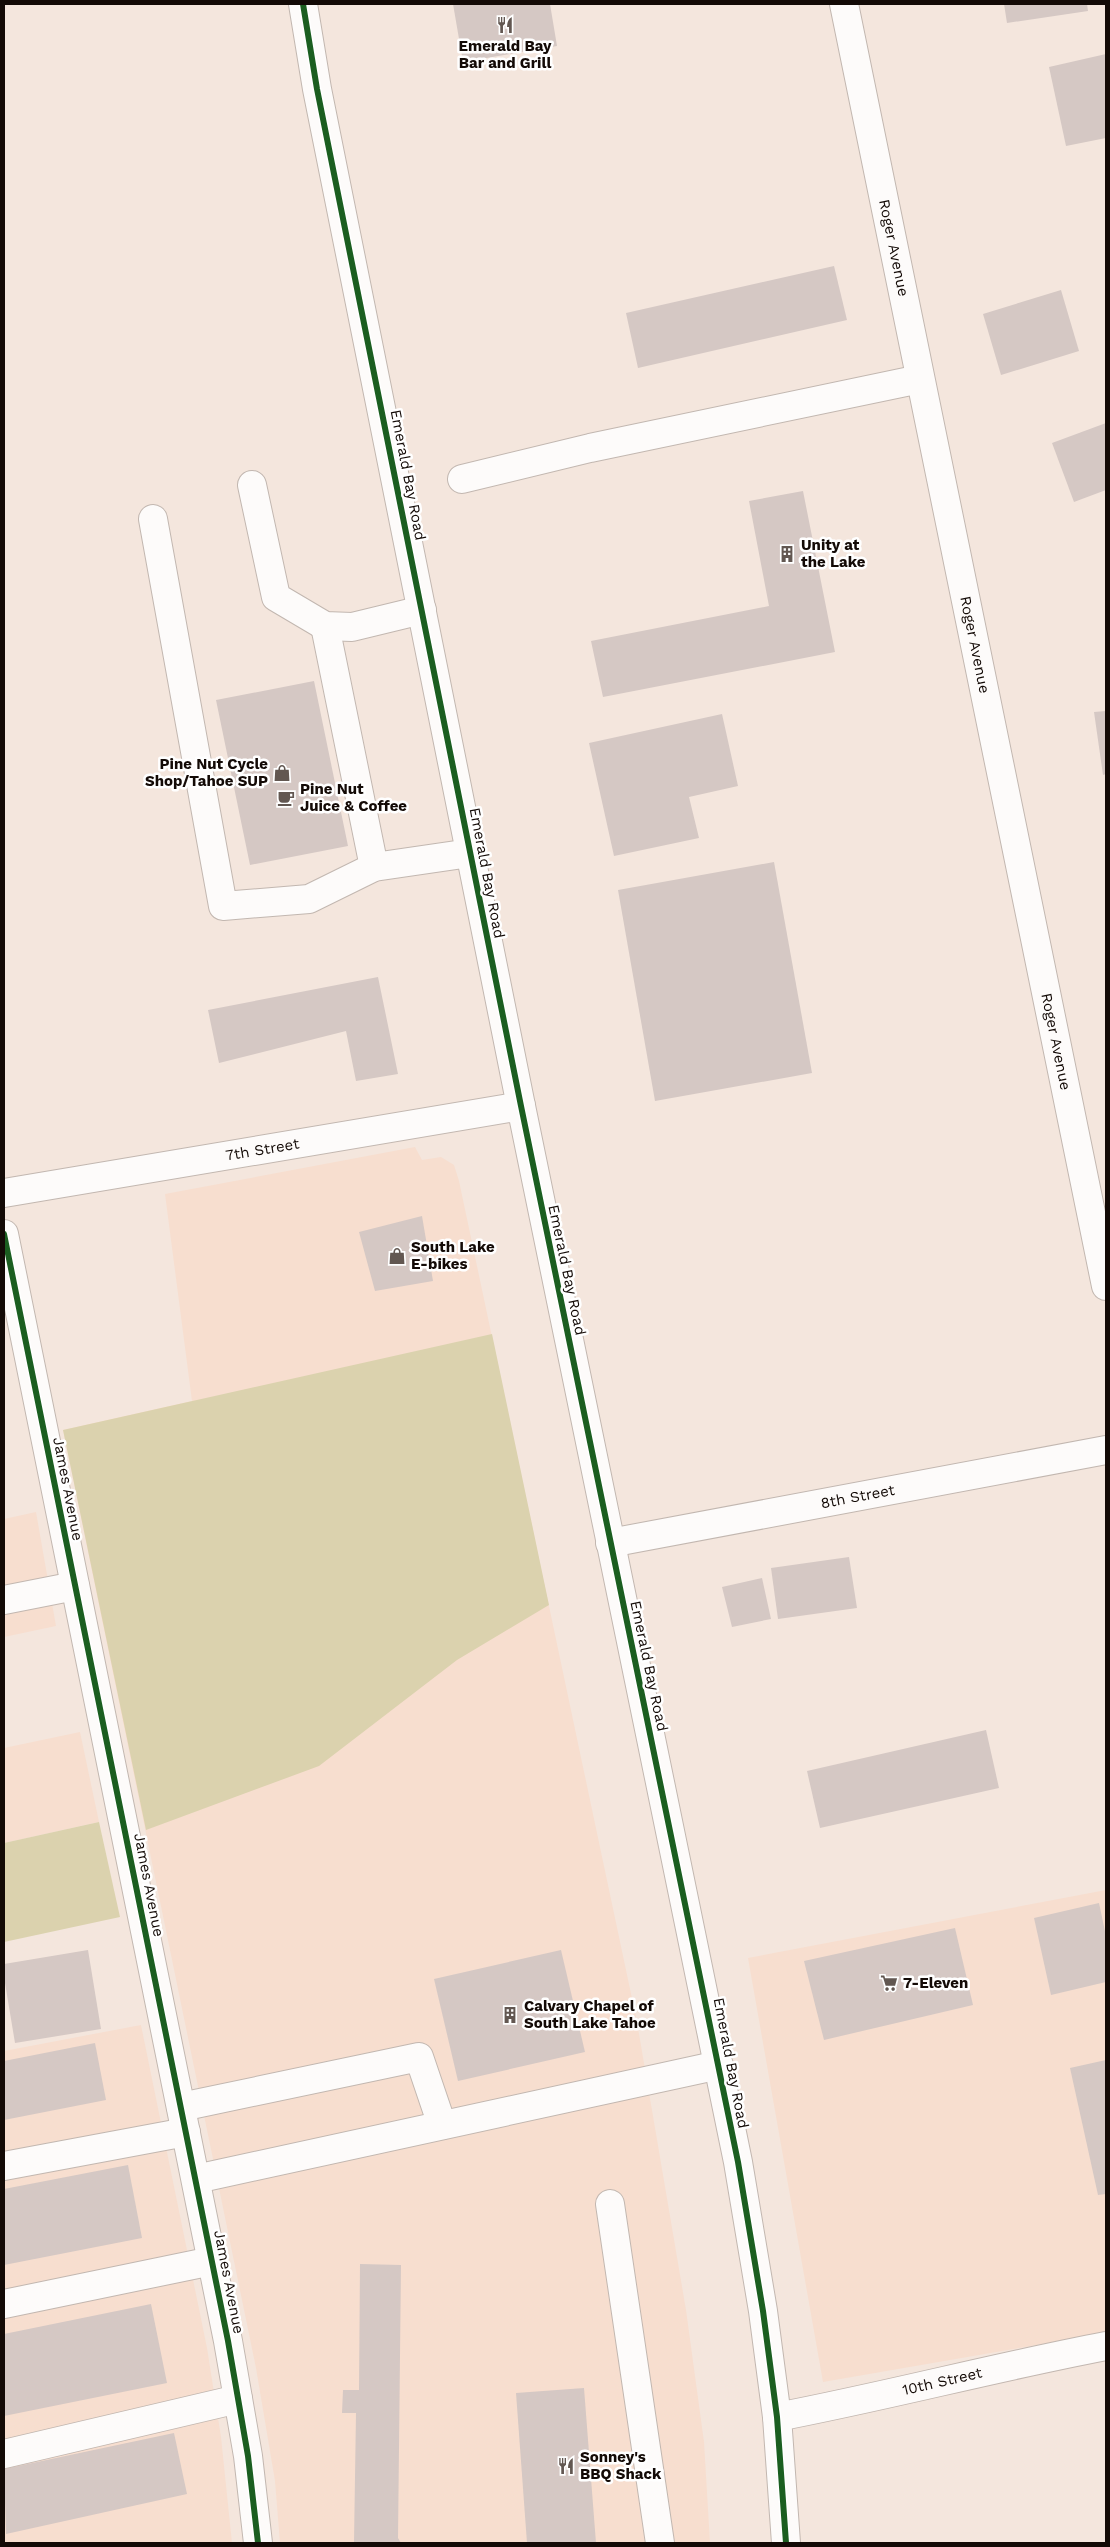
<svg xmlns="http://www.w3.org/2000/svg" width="1110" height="2547" font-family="'Work Sans',sans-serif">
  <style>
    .built { fill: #f7decf }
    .green { fill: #dbd2ae }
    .building { fill: #d5c8c4 }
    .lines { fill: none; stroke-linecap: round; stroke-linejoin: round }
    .minor-casing { stroke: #c2b7b0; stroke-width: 30 }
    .major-casing { stroke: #c2b7b0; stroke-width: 30 }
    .minor { stroke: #fdfbfa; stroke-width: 28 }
    .major { stroke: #fdfbfa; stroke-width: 28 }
    .cycleway-casing { stroke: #fff; stroke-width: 9 }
    .cycleway { stroke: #1b5e20; stroke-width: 6 }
    .labels { text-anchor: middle; stroke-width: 5; stroke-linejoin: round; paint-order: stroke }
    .poi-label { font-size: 15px; font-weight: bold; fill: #130a06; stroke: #fff; text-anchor: start }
    .street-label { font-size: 15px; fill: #130a06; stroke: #fff }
  </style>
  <rect width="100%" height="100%" fill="#f4e6dd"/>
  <g class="built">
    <path d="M415 1147 422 1160 441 1157 454 1165 459 1181 637 2022 686 2310 704 2442 710 2543H280L275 2481 256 2368 63 1430 192 1401 165 1194Z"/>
    <path d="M36 1512 56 1626 4 1637V1519Z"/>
    <path d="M80 1732 99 1822 4 1843V1748Z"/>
    <path d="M1106 1890V2333L823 2382 748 1958Z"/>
    <path d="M141 2025 207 2348 221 2437 232 2543H4V2051Z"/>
  </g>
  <g class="green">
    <path d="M492 1334 549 1605 457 1660 319 1766 146 1830 63 1430Z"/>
    <path d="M99 1822 120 1917 4 1942V1843Z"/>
  </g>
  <g class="building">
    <path d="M453 4H550L557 46 463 62Z"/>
    <path d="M1004 4H1087L1088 11 1007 23Z"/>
    <path d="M1106 54V138L1066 146 1049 67Z"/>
    <path d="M834 266 847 320 638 368 626 313Z"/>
    <path d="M1061 290 1079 351 1001 375 983 314Z"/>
    <path d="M1106 423V490L1074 502 1052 443Z"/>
    <path d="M803 491 835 652 603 697 591 641 769 606 749 501Z"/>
    <path d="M314 681 348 846 250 865 216 700Z"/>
    <path d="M1106 711V774L1103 775 1094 712Z"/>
    <path d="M722 714 738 786 689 797 699 838 614 856 589 743Z"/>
    <path d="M774 862 812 1073 655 1101 618 890Z"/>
    <path d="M378 977 398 1074 356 1081 346 1031 219 1063 208 1010Z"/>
    <path d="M422 1216 433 1281 375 1291 359 1232Z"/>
    <path d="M849 1557 857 1608 778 1619 771 1568Z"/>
    <path d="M762 1578 771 1619 732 1627 722 1587Z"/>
    <path d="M986 1730 999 1788 820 1828 807 1771Z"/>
    <path d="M1099 1903 1106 1936V1982L1051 1995 1034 1918Z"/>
    <path d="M955 1928 973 2005 824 2040 804 1961Z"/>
    <path d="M88 1950 101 2029 15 2043 4 1977V1964Z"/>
    <path d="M561 1950 585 2052 458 2081 434 1979Z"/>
    <path d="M95 2043 106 2100 4 2120V2061Z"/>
    <path d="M1106 2060V2194L1098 2195 1070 2068Z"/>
    <path d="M128 2165 142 2238 4 2265V2189Z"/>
    <path d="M360 2264 401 2265 398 2538 401 2543H354L356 2413H342L343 2390H359Z"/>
    <path d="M151 2304 167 2383 4 2416V2334Z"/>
    <path d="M584 2388 596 2543H527L516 2393Z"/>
    <path d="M174 2433 187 2494 6 2534 4 2469Z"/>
  </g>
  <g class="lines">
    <g class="minor-casing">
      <g id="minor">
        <path id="s1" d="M844 4 1106 1286"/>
        <path d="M462 479 590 448 920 379"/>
        <path d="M252 485 276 597 325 626 352 627 422 610"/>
        <path d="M153 519 223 906 309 899 374 867 470 853"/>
        <path d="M325 626 374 867"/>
        <path id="s2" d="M4 1193 521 1106"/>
        <path d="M4 1234 228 2341 248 2456 258 2543"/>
        <path id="s3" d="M610 1543 1106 1450"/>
        <path d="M4 1600 75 1586"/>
        <path d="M181 2107 419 2057 442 2125"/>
        <path d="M4 2166 186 2132"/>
        <path d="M196 2179 719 2065"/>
        <path d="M610 2204 660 2543"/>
        <path d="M4 2304 212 2261"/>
        <path id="s4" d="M777 2417C887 2396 996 2367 1106 2346"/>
        <path d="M4 2454 238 2399"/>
      </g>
    </g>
    <g class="major-casing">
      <path id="major" d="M303 4 317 89 521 1106 738 2162 763 2311 777 2417 786 2543"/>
    </g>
    <use href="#minor" class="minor"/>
    <use href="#major" class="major"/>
    <g class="cycleway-casing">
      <g id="cycleway">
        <path d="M303 4 317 89 521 1106 738 2162 763 2311 777 2417 786 2543"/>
        <path d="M4 1234 228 2341 248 2456 258 2543"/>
      </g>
    </g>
    <use href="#cycleway" class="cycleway"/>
  </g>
  <defs>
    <g id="restaurant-bare" transform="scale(1.35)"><path d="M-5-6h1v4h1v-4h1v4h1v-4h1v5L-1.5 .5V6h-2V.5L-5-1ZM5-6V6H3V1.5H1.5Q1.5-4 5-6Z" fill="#625751" stroke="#fff" stroke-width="2.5" paint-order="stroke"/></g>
    <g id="building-bare" transform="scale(1.35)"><path d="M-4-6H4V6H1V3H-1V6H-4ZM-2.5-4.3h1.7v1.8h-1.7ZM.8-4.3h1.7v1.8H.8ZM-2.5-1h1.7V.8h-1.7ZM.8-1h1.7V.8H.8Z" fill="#625751" stroke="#fff" stroke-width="2.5" paint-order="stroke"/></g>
    <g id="shop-bare" transform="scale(1.35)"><path d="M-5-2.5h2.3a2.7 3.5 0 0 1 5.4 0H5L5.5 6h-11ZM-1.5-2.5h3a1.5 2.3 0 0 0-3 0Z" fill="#625751" stroke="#fff" stroke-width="2.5" paint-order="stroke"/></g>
    <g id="cafe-bare" transform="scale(1.35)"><path d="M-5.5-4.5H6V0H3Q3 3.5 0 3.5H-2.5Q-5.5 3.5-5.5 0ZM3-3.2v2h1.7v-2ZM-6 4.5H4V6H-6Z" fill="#625751" stroke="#fff" stroke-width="2.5" paint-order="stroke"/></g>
    <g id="supermarket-bare" transform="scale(1.35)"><path d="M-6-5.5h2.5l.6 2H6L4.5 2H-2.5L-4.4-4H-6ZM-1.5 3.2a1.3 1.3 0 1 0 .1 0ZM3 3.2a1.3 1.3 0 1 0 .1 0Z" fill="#625751" stroke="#fff" stroke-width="2.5" paint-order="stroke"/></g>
  </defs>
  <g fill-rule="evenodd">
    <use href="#restaurant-bare" x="505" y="25"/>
    <use href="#building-bare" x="787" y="554"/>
    <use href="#shop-bare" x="282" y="773"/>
    <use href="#cafe-bare" x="286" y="798"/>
    <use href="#shop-bare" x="397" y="1256"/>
    <use href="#supermarket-bare" x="889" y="1983"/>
    <use href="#building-bare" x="510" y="2015"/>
    <use href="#restaurant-bare" x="566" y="2466"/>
  </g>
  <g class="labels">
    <g class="poi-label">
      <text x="505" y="51" text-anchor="middle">Emerald Bay<tspan x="505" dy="17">Bar and Grill</tspan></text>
      <text x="801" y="550">Unity at<tspan x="801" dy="17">the Lake</tspan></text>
      <text x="268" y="769" text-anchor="end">Pine Nut Cycle<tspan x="268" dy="17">Shop/Tahoe SUP</tspan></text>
      <text x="300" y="794">Pine Nut<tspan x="300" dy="17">Juice &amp; Coffee</tspan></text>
      <text x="411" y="1252">South Lake<tspan x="411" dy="17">E-bikes</tspan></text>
      <text x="903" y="1988">7-Eleven</text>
      <text x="524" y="2011">Calvary Chapel of<tspan x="524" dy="17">South Lake Tahoe</tspan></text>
      <text x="580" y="2462">Sonney's<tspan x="580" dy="17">BBQ Shack</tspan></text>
    </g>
    <g class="street-label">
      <text dy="5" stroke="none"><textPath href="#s1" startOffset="249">Roger Avenue</textPath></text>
      <text transform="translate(408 475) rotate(79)" y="5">Emerald Bay Road</text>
      <text dy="5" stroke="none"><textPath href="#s1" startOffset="654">Roger Avenue</textPath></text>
      <text transform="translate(487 873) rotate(79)" y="5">Emerald Bay Road</text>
      <text dy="5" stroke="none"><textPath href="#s1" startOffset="1059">Roger Avenue</textPath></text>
      <text dy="5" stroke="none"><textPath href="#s2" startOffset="262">7th Street</textPath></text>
      <text transform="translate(567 1270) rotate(78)" y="5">Emerald Bay Road</text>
      <text transform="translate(68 1489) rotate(79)" y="5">James Avenue</text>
      <text dy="5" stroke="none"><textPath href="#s3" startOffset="252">8th Street</textPath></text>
      <text transform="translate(649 1666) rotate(78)" y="5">Emerald Bay Road</text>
      <text transform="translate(149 1885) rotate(79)" y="5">James Avenue</text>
      <text transform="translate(731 2063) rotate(79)" y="5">Emerald Bay Road</text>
      <text transform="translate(229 2282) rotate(79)" y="5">James Avenue</text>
      <text dy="5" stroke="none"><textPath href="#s4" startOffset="169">10th Street</textPath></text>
    </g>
  </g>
  <rect width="1110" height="2547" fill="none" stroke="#130a06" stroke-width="10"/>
</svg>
